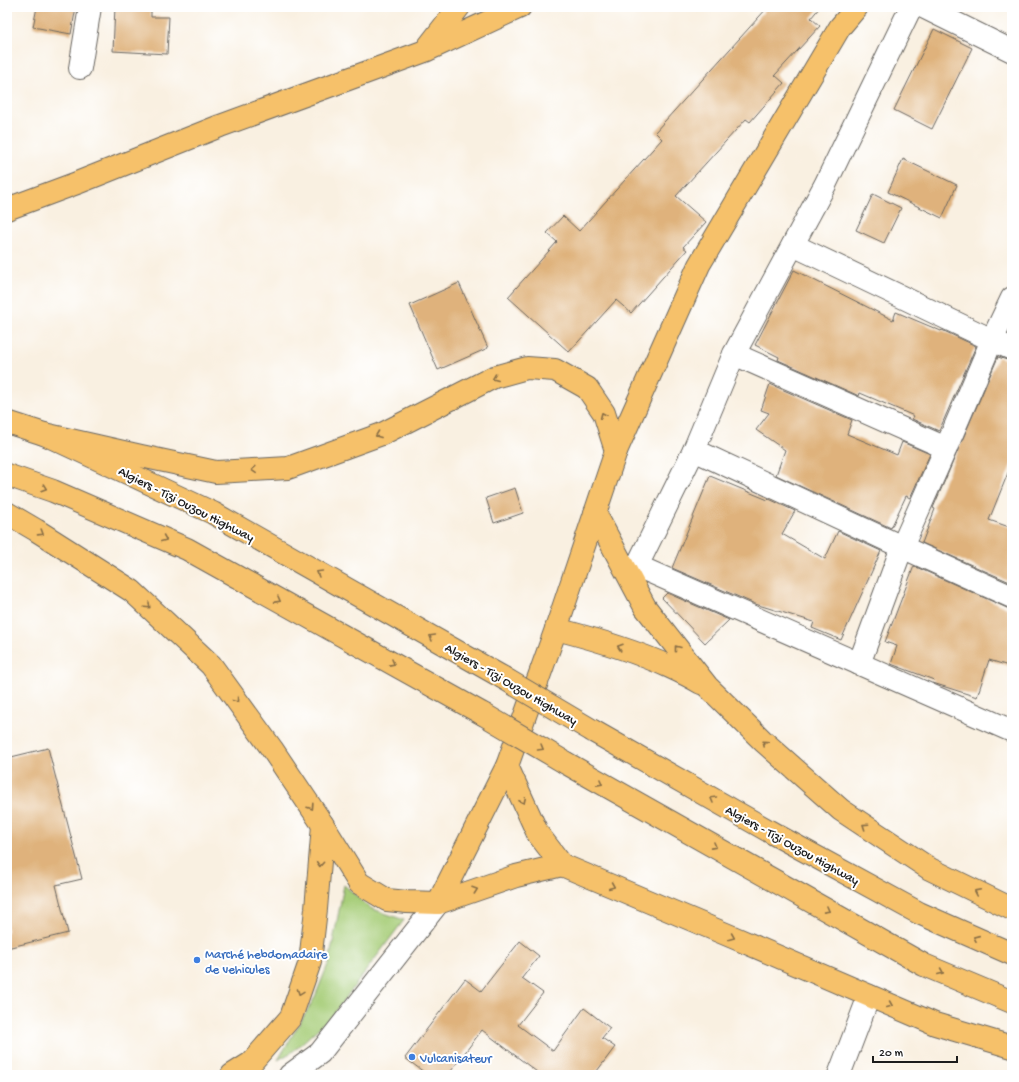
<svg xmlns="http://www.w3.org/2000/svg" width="1019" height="1082" font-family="'Gochi Hand',sans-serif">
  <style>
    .green { fill: #a7ce79; stroke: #62754a }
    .building { fill: #dfb27c }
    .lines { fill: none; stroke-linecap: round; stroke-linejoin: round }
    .minor-casing { stroke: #696661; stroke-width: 24 }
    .major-casing { stroke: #696661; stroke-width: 24 }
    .highway-casing { stroke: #696661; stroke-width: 24 }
    .minor { stroke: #fff; stroke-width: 22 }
    .major { stroke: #f6c16b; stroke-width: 22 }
    .highway { stroke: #f6c16b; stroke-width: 22 }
    .highway-bridge-casing { stroke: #696661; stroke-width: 24; stroke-linecap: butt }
    .highway-bridge { stroke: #f6c16b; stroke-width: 22 }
    .oneway { stroke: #896e44 }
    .shop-dot { fill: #3f7fe0; stroke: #fff; stroke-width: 1.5 }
    .labels { text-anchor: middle; stroke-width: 4; stroke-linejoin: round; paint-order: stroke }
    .street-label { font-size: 13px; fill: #1c1c1c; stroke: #fff }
    .shop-label { font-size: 13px; fill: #366cbe; stroke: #fff; text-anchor: start }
  </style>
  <rect width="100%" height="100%" fill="#fff"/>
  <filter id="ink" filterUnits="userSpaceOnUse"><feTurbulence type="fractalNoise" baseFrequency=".025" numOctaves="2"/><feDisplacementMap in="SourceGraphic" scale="8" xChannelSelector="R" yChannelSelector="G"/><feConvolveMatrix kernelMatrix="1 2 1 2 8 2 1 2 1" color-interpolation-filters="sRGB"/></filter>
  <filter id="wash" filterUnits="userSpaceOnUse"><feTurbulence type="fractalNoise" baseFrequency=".012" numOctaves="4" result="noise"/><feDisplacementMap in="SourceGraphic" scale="16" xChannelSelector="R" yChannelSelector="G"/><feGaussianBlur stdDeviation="0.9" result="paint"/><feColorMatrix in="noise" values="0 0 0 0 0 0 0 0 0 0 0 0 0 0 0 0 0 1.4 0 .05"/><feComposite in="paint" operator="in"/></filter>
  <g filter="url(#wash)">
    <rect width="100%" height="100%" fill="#f9f0e1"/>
    <path class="green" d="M344 885 370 908 404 920 332 1016 292 1052 278 1060 314 999 329 962Z"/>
    <g id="blocks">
      <g class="building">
        <path d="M37 7H76L71 34 33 27Z"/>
        <path d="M115 7H151V17H169L167 54 113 51Z"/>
        <path d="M768 7H820L811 18 820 26 775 75 784 83 750 122 746 119 676 196 706 222 683 247 687 250 631 313 616 300 569 352 508 297 557 242 547 233 563 216 579 231 662 139 655 132Z"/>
        <path d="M934 29 972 48 932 129 894 110Z"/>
        <path d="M903 159 957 185 942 218 888 192Z"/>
        <path d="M873 194 901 208 884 243 856 230Z"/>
        <path d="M794 270 893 320 896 312 941 331 942 330 976 346 939 431 912 419 914 416 860 393 859 396 778 360 779 357 755 345Z"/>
        <path d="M459 283 488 348 438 370 410 305Z"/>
        <path d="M998 357 1007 360 1012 361V463L989 520 1012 528V583L922 543 935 509 933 508Z"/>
        <path d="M770 384 852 420 847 434 897 455 902 442 930 454 910 498 906 496 891 528 776 475 785 450 756 430 769 413 761 410Z"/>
        <path d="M710 476 768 500 769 499 795 511 782 534 825 559 838 531 881 551 841 640 812 628 814 622 755 604 672 568Z"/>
        <path d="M515 488 523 513 494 523 486 498Z"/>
        <path d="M914 566 1007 608 1012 609V667L989 660 977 697 936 684 933 683 934 680 891 664 897 646 885 642Z"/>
        <path d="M667 593 729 620 705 643 662 598Z"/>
        <path d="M48 748 82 879 56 885 68 933 7 948V758Z"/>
        <path d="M520 941 539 956 522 978 543 993 518 1025 553 1051 584 1008 610 1028 602 1038 615 1047 594 1075H535L537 1072 482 1030 448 1075H428L405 1058 465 979 481 991Z"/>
      </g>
    </g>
  </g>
  <g filter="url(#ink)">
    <use href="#blocks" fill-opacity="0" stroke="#696661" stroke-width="1"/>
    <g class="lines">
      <g class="minor-casing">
        <g id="minor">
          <path d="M911 7 825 185 734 354 694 450 637 566 1012 731"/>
          <path d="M923 7 1012 51"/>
          <path d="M80 68 90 7"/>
          <path d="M793 245 992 340 1012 349"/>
          <path d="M734 354 946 448"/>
          <path d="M694 450 902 547 1012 597"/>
          <path d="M859 664 902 547 946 448 992 340 1012 298"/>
          <path d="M290 1075 320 1053 438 903"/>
          <path d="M839 1075 869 996"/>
        </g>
      </g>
      <g class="major-casing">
        <g id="major">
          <path d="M428 47 459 7"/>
          <path d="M7 209 77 183 220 126 425 51 520 7"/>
          <path d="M438 903 507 766 556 629 616 451 699 265 840 27 857 7"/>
        </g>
      </g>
      <g class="highway-casing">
        <g id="highway">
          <path d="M7 422 44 434 213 513 502 677"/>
          <path d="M44 434 141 456 216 472 288 468 382 434 494 377 527 368 555 370 587 388 604 413 616 451"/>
          <path d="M7 475 53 491 187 549 483 714"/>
          <path d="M7 513 36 530 132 591 211 665 272 749 323 825 359 883 387 900 407 902 438 903 516 876 562 865"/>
          <path d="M595 513 645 607 707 686 763 741 841 810 930 869 1012 909"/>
          <path d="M556 629C595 639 633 650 670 667 681 672 691 677 701 683"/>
          <path d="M593 731 776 835 919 913 1012 954"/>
          <path d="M566 763 924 965 1012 1002"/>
          <path d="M507 766 538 834 562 865 735 938 935 1024 1012 1047"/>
          <path d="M232 1075 251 1063 291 1017 310 962 316 909 323 825"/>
        </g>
      </g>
      <use href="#minor" class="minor"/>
      <use href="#major" class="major"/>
      <use href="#highway" class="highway"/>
      <g class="highway-bridge-casing">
        <g id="highway-bridge">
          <path d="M502 677 593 731"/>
          <path d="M483 714 566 763"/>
        </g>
      </g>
      <use href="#highway-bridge" class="highway-bridge"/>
    </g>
    <defs><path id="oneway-chevron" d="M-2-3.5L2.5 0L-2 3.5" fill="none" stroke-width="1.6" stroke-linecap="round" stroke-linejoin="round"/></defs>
    <g class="oneway">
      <use href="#oneway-chevron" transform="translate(495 378) rotate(159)"/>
      <use href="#oneway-chevron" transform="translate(603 415) rotate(-114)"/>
      <use href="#oneway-chevron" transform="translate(378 435) rotate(159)"/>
      <use href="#oneway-chevron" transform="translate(254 470) rotate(177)"/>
      <use href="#oneway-chevron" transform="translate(44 488) rotate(19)"/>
      <use href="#oneway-chevron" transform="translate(41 533) rotate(32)"/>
      <use href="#oneway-chevron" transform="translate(164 539) rotate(23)"/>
      <use href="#oneway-chevron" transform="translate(319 573) rotate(-150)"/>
      <use href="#oneway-chevron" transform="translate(278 600) rotate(29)"/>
      <use href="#oneway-chevron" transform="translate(148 606) rotate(43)"/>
      <use href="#oneway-chevron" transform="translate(432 637) rotate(-150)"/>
      <use href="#oneway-chevron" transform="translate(620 647) rotate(-162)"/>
      <use href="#oneway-chevron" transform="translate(677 648) rotate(-128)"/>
      <use href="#oneway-chevron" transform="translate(392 663) rotate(29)"/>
      <use href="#oneway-chevron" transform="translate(236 700) rotate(54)"/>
      <use href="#oneway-chevron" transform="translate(765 743) rotate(-138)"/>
      <use href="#oneway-chevron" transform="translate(541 748) rotate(30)"/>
      <use href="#oneway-chevron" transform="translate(600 783) rotate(29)"/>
      <use href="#oneway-chevron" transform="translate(713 799) rotate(-150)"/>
      <use href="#oneway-chevron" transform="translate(523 801) rotate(65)"/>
      <use href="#oneway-chevron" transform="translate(311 807) rotate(57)"/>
      <use href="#oneway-chevron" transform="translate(865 826) rotate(-146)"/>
      <use href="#oneway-chevron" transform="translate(714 846) rotate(29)"/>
      <use href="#oneway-chevron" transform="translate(320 864) rotate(94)"/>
      <use href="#oneway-chevron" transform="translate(612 886) rotate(23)"/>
      <use href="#oneway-chevron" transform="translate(475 890) rotate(-19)"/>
      <use href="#oneway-chevron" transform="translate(977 892) rotate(-154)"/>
      <use href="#oneway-chevron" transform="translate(827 910) rotate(29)"/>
      <use href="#oneway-chevron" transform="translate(732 937) rotate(23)"/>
      <use href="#oneway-chevron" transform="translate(976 938) rotate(-156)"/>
      <use href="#oneway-chevron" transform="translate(941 972) rotate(23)"/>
      <use href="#oneway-chevron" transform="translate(300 992) rotate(110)"/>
      <use href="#oneway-chevron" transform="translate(890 1005) rotate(23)"/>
    </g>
  </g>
  <g class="shop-dot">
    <circle cx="197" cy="960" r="4"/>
    <circle cx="412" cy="1057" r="4"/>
  </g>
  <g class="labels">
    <g class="street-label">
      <text transform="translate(187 503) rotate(27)" y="5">Algiers - Tizi Ouzou Highway</text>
      <text transform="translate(512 683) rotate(30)" y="5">Algiers - Tizi Ouzou Highway</text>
      <text transform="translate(793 844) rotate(29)" y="5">Algiers - Tizi Ouzou Highway</text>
    </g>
    <g class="shop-label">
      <text x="205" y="958">Marché hebdomadaire<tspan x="205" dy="15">de vehicules</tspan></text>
      <text x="420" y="1062">Vulcanisateur</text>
    </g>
  </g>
  <rect width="1019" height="1082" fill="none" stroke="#fff" stroke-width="24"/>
  <path d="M873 1056v6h84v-6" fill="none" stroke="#1c1c1c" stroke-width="2"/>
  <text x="879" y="1056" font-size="12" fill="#1c1c1c" stroke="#ffffff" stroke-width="3" paint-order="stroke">20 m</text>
</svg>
